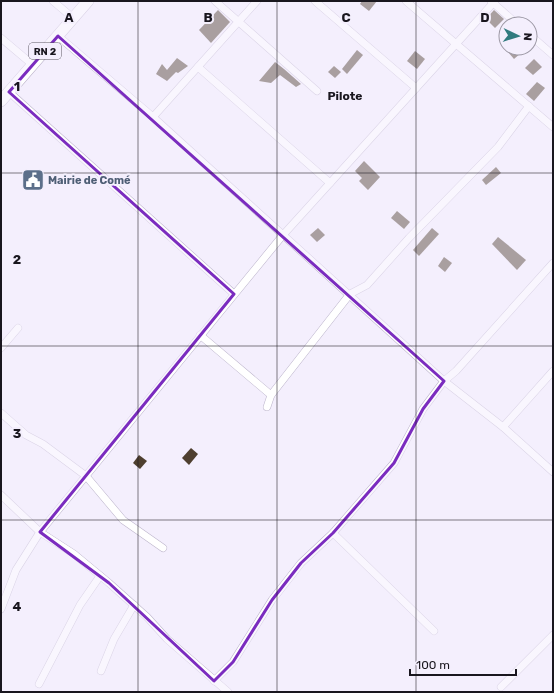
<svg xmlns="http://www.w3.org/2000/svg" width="554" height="693" font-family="Rubik,sans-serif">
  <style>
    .building { fill: #4e3f2f }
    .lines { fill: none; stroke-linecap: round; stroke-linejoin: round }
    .street-casing { stroke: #bcb4cb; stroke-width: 8 }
    .primary-casing { stroke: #bcb4cb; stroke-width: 12 }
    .street { stroke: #fff; stroke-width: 7 }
    .primary { stroke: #fff; stroke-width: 11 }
    .marked { fill: none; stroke: #7b2cbf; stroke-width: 3; stroke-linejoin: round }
    .grid { fill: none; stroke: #19161e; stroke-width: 1; stroke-opacity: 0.55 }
    .labels { text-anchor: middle; stroke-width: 4; stroke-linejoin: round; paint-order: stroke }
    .shield { fill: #f4effd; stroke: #5b5761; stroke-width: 1 }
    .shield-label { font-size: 10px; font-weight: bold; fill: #19161e }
    .service-label { font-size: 11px; font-weight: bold; fill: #4e5e75; stroke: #f4effd; text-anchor: start }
    .neighbourhood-label { font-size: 12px; font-weight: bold; fill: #19161e; stroke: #f4effd }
    .grid-label { font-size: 13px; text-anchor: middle; font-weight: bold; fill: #19161e; stroke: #f4effd; stroke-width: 4; stroke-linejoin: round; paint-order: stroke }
  </style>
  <rect width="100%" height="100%" fill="#f4effd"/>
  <g class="building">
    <path d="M362 1H377L369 11 360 4Z"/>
    <path d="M218 10 230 22 211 43 199 30Z"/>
    <path d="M494 10 504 19 495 28 486 19Z"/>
    <path d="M513 48H518L522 52 514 59 508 52Z"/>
    <path d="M357 50 363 55 347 74 342 69Z"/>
    <path d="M415 51 425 59 417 69 407 61Z"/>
    <path d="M177 58 188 66 178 73 176 72 167 81 156 74 162 64 167 70Z"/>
    <path d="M534 59 542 67 533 75 525 68Z"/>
    <path d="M275 62 284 69 301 84 296 87 280 75 271 83 259 81Z"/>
    <path d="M334 66 341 72 335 78 328 72Z"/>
    <path d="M537 82 545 88 534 101 526 94Z"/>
    <path d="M364 161 380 177 368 190 359 181 362 178 355 171Z"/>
    <path d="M496 167 501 173 486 185 482 180Z"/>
    <path d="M397 211 410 222 404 229 391 218Z"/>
    <path d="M318 228 325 235 317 242 310 235Z"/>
    <path d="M432 228 439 234 419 256 413 250Z"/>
    <path d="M498 237 526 260 517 270 492 244Z"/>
    <path d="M444 257 452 263 445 272 438 266Z"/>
    <path d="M191 448 198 454 189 465 182 458Z"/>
    <path d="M139 455 147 461 140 469 133 463Z"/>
  </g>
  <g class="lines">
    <g class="street-casing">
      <g id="street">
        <path d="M53 1 73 18"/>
        <path d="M215 1 317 91"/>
        <path d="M315 1 416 88"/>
        <path d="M406 1 553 127"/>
        <path d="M491 1 517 24"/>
        <path d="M530 35 553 55"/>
        <path d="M58 36 153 117 444 381 503 427 553 472"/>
        <path d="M1 38 33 65"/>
        <path d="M198 67 330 183"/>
        <path d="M9 92 234 294"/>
        <path d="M153 117 257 1"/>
        <path d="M200 335 271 395"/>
        <path d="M1 348 18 328"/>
        <path d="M267 407 271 395 350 294 367 285 409 238 498 147 529 106"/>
        <path d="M1 413 26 435 43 444 86 476 123 520 163 548"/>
        <path d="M503 427 553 371"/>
        <path d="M1 495 40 532 74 554 109 583 147 617 167 639 228 692"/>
        <path d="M333 533 434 631"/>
        <path d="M1 609 16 570 40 532 283 235 495 1"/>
        <path d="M101 671 114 639 134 605"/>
        <path d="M214 681 233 662 272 600 301 563 333 533 394 463 423 409 444 381 456 371 553 263"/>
        <path d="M39 684 80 605 100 576"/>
        <path d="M501 687 553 635"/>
      </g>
    </g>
    <g class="primary-casing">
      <path id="primary" d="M1 101 88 1"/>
    </g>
    <use href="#street" class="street"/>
    <use href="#primary" class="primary"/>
  </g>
  <path d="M0 0H554V693H0ZM58 36 444 381 423 409 394 463 333 533 301 563 272 600 233 662 214 681 109 583 40 532 234 294 9 92Z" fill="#f4effd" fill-opacity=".55" fill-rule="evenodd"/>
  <path class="marked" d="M58 36 444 381 423 409 394 463 333 533 301 563 272 600 233 662 214 681 109 583 40 532 234 294 9 92Z"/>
  <path class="grid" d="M138 1V692M277 1V692M416 1V692M1 173H553M1 346H553M1 520H553"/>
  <defs>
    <g id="civic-square" transform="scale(1.15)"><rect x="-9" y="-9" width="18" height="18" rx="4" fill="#5c6f8a" stroke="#f4effd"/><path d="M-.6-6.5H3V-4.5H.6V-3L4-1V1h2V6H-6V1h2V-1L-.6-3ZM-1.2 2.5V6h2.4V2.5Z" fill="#fff"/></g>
  </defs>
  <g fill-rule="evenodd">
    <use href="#civic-square" x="33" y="180"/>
  </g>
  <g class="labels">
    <rect class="shield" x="29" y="43" width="32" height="16" rx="3"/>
    <g class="shield-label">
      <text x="45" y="55">RN 2</text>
    </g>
    <g class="service-label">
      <text x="48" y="184">Mairie de Comé</text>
    </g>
    <g class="neighbourhood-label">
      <text x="345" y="100">Pilote</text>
    </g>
  </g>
  <g class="grid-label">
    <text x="69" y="22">A</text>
    <text x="208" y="22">B</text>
    <text x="346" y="22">C</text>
    <text x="485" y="22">D</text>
    <text x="17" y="91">1</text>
    <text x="17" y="264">2</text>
    <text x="17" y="438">3</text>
    <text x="17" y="611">4</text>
  </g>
  <rect width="554" height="693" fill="none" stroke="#19161e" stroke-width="4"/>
  <g transform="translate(518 36) rotate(94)"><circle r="19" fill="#f4effd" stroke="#9c98a4"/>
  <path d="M0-3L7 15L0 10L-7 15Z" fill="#317b7f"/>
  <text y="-6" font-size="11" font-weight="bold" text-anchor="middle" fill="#19161e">N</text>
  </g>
  <path d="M410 669v6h106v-6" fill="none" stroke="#19161e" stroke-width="2"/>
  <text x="416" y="669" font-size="12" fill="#19161e" stroke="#f4effd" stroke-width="3" paint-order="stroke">100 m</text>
</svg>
